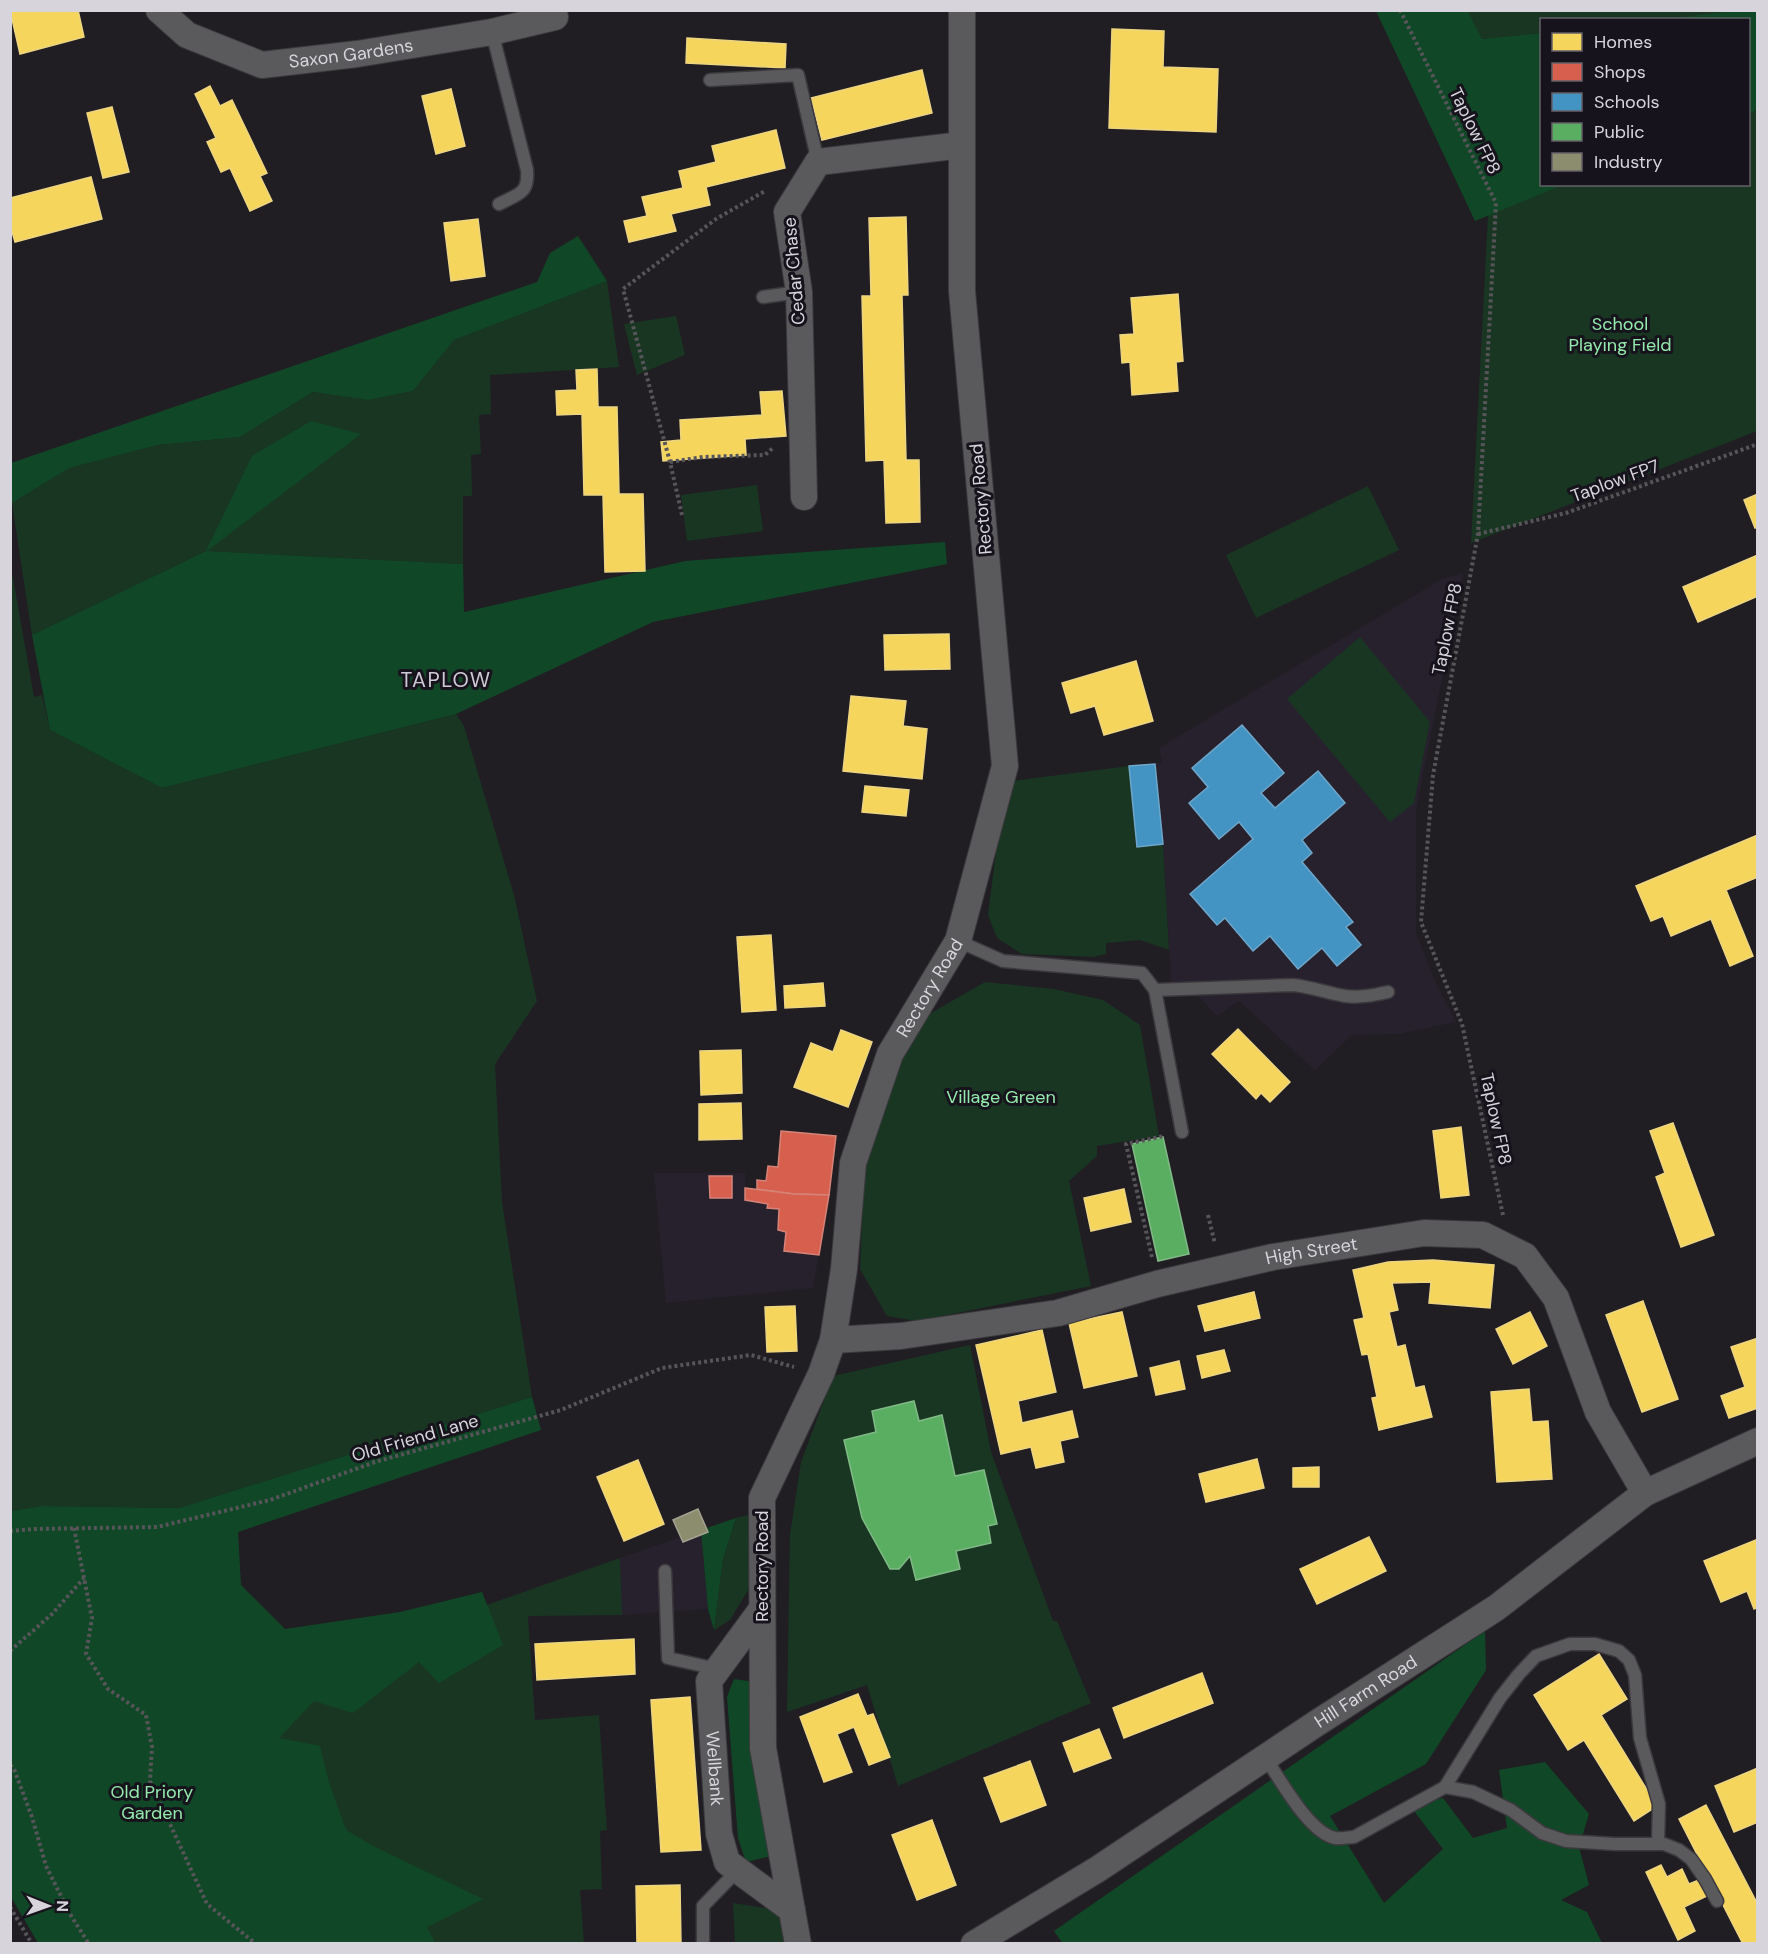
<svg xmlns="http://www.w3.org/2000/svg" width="1768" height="1954" font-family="'DM Sans',sans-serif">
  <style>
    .built { fill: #27212e }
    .green { fill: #193623 }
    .forest { fill: #104827 }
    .homes { fill: #f6d55c; stroke: #edd582; stroke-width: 1.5 }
    .shops { fill: #d6604d; stroke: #d68378; stroke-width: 1.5 }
    .schools { fill: #4393c3; stroke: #6fa7ca; stroke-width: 1.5 }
    .public { fill: #5aae61; stroke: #80ba86; stroke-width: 1.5 }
    .industry { fill: #8c8c6e; stroke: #a2a28f; stroke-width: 1.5 }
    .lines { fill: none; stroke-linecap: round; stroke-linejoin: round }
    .service-casing { stroke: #3b393d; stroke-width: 15 }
    .minor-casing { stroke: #3b393d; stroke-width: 28 }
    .path { stroke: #575559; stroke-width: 4; stroke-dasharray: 3 3; stroke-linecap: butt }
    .service { stroke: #5a595c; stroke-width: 12 }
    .minor { stroke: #5a595c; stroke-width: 26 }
    .labels { text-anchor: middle; stroke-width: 6; stroke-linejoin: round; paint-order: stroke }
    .street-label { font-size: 18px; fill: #d7d5db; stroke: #17131c }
    .park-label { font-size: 18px; fill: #94eaac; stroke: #17131c }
    .quarter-label { font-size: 21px; letter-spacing: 1.5px; fill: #cfcad7; stroke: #17131c }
  </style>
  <rect width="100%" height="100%" fill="#201e23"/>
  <g class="built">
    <path d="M1463 573 1416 810V933L1435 981 1456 1022 1398 1034 1352 1035 1315 1070 1239 1001 1217 1016 1198 996H1172L1163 844 1155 764 1162 762 1159 748 1442 579Z"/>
    <path d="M654 1173H745V1188L829 1195 813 1288 666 1303Z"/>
    <path d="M701 1530 708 1609 620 1615V1558Z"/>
  </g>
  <g class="green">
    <path d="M1468 11H1743L1666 20H1542L1541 33 1482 39Z"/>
    <path d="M1757 110V431L1471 543 1488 215 1563 185 1748 184 1749 114Z"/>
    <path d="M607 281 619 367 490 375 491 414 479 415 481 454 471 455 472 496H463V564L206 551 32 635 12 503 68 468 158 445 240 437 313 392 368 400 413 391 454 340Z"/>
    <path d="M676 316 685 355 637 375 624 324Z"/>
    <path d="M757 485 763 531 687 541 681 495Z"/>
    <path d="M1368 486 1399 550 1256 618 1226 555Z"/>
    <path d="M10 561 34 697 42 695 50 730 162 788 456 714 464 726 514 895 537 1001 495 1064 502 1202 532 1397 179 1508 41 1506 11 1511Z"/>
    <path d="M1360 637 1430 722 1414 803 1390 822 1287 699Z"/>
    <path d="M1129 766 1136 846 1163 844 1169 950 1140 940 1106 943V954L1093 957 1022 954 997 938 988 915 1005 782Z"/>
    <path d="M985 982 1054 989 1103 1000 1140 1025 1159 1136 1097 1146V1156L1069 1181 1091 1286 917 1321 887 1316 860 1269 864 1175 882 1097 919 1020Z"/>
    <path d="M970 1345 991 1452 1053 1621H1057L1091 1703 898 1786 867 1685 787 1712 790 1535 801 1462 833 1376Z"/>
    <path d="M748 1515 756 1577 730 1620 714 1630 723 1559 736 1518Z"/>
    <path d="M620 1558 622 1615 528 1616 535 1720 599 1715 607 1830 600 1831 602 1889 580 1890 584 1943H374L252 1688Z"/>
    <path d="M733 1903 773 1909 802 1943H735Z"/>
  </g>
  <g class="forest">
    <path d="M1743 10 1757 11V110L1749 114 1748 20 1666 19Z"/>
    <path d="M1376 11H1468L1482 39 1541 33 1542 184 1563 185 1475 221Z"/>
    <path d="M578 236 607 281 454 340 413 391 368 400 313 392 240 437 158 445 69 468 12 503 11 463 537 282 550 253Z"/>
    <path d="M311 421 361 434 207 551 463 564 464 612 685 561 945 542 947 564 653 622 456 714 162 788 50 730 32 635 206 551 252 456Z"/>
    <path d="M532 1397 541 1430 238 1532 241 1585 285 1629 400 1612 482 1592 503 1645 439 1683 419 1662 353 1713 314 1701 279 1738 320 1746 329 1783 346 1830 375 1847 483 1899 427 1927 435 1943H38L11 1897V1511L41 1506 179 1508Z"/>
    <path d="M736 1518 723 1559 714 1630 708 1609 701 1530Z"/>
    <path d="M1485 1631 1486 1670 1426 1764 1330 1816 1384 1903 1443 1849 1411 1807 1443 1798 1473 1838 1507 1828 1499 1770 1545 1762 1589 1814 1579 1847 1589 1885 1561 1900 1587 1912 1602 1943 1063 1944 1054 1931Z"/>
    <path d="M734 1679 754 1682 759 1796 761 1811 775 1855 746 1862 738 1838 727 1697Z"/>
  </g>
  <g class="homes">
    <path d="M10 10H78L84 37 20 54Z"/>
    <path d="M1112 29 1164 31 1163 67 1218 69 1216 132 1109 128Z"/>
    <path d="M687 38 786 44 785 68 686 63Z"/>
    <path d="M922 70 932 113 822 140 811 98Z"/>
    <path d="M210 86 220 106 232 100 267 173 260 176 272 201 250 211 230 168 221 172 207 142 216 138 195 94Z"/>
    <path d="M451 89 465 146 436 154 422 96Z"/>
    <path d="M112 107 129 172 103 178 87 113Z"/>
    <path d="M776 130 785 168 706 187 710 205 671 214 676 231 629 242 624 221 647 216 642 197 683 188 679 171 716 162 712 146Z"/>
    <path d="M91 177 102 219 15 242 10 225V198Z"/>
    <path d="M906 217 908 295H902L906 460H919L920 522 886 523 884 460 866 461 862 296H871L869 218Z"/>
    <path d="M478 219 485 276 451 281 444 223Z"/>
    <path d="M1178 294 1183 361 1176 362 1178 391 1132 395 1130 362 1122 363 1120 335 1134 334 1131 298Z"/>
    <path d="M597 369 598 407H617L619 494H643L645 571 605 572 603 495H584L582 414 557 415 556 391 577 390 576 370Z"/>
    <path d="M782 391 786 436 745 439 746 455 663 461 661 442 681 440 680 420 762 415 760 392Z"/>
    <path d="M1758 494V527L1755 528 1744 500Z"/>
    <path d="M1758 555V596L1698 622 1683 587Z"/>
    <path d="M949 634 950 669 885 670 884 635Z"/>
    <path d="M1136 661 1153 721 1104 735 1095 706 1071 713 1062 683Z"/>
    <path d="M851 696 906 701 903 726 927 729 922 779 843 771Z"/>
    <path d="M865 786 909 790 906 816 862 812Z"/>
    <path d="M1758 835V877L1726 890 1753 956 1730 966 1711 919 1671 936 1663 916 1651 921 1636 886Z"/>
    <path d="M771 935 776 1010 742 1012 737 937Z"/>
    <path d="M823 983 825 1006 785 1008 784 986Z"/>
    <path d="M1238 1029 1290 1082 1270 1102 1261 1093 1256 1099 1212 1054Z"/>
    <path d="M841 1030 872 1042 848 1107 794 1087 811 1043 833 1052Z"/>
    <path d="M741 1050 742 1093 701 1095 700 1051Z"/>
    <path d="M741 1103 742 1139 699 1140V1104Z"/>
    <path d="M1673 1123 1714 1235 1681 1247 1656 1177 1665 1173 1650 1131Z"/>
    <path d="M1461 1127 1469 1195 1441 1198 1433 1131Z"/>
    <path d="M1124 1189 1131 1222 1091 1231 1084 1198Z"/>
    <path d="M1433 1260 1494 1265 1490 1308 1429 1303 1431 1282 1392 1283 1398 1310 1389 1312 1397 1347 1405 1345 1415 1388 1424 1386 1432 1417 1379 1430 1372 1398 1377 1397 1368 1354 1362 1355 1354 1320 1364 1318 1353 1270 1388 1262Z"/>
    <path d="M1254 1292 1260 1318 1205 1331 1198 1306Z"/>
    <path d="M1643 1301 1678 1399 1642 1412 1606 1315Z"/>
    <path d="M795 1306 797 1351 767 1352 765 1307Z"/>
    <path d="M1122 1312 1137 1376 1084 1388 1069 1323Z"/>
    <path d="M1530 1312 1547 1346 1513 1364 1496 1329Z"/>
    <path d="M1042 1330 1056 1392 1018 1401 1022 1423 1072 1411 1078 1437 1060 1441 1064 1462 1036 1468 1031 1447 1001 1454 976 1345Z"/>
    <path d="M1758 1338V1408L1729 1418 1721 1396 1745 1387 1731 1347Z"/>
    <path d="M1224 1350 1230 1371 1202 1378 1197 1356Z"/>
    <path d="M1179 1361 1185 1389 1156 1395 1150 1368Z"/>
    <path d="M1529 1389 1532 1422 1548 1421 1552 1479 1497 1482 1491 1392Z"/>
    <path d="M1257 1459 1264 1488 1206 1502 1199 1474Z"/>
    <path d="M638 1460 664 1524 624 1541 597 1477Z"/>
    <path d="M1319 1467V1487H1293V1468Z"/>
    <path d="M1369 1537 1386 1571 1317 1604 1300 1569Z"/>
    <path d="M1758 1539V1607L1754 1609 1747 1591 1721 1602 1704 1561Z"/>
    <path d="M634 1639 635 1674 537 1680 535 1644Z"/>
    <path d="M1599 1654 1627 1699 1601 1715 1657 1806 1634 1821 1584 1740 1568 1750 1534 1695Z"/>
    <path d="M1202 1673 1213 1703 1124 1738 1113 1708Z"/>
    <path d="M858 1694 867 1716 873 1714 890 1757 869 1765 854 1727 837 1734 852 1772 824 1782 800 1717Z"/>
    <path d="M690 1697 701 1850 661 1852 651 1700Z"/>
    <path d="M1099 1729 1111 1758 1074 1772 1063 1743Z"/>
    <path d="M1030 1761 1046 1805 1001 1822 984 1778Z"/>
    <path d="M1758 1768V1822L1734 1832 1715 1786Z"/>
    <path d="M1706 1805 1758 1905V1944H1743L1679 1819Z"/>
    <path d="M932 1820 956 1885 917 1900 892 1835Z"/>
    <path d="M1661 1865 1667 1877 1682 1869 1689 1884 1699 1880 1707 1896 1684 1907 1695 1931 1678 1940 1646 1872Z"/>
    <path d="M680 1885 681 1944H637L636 1886Z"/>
  </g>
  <g class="shops">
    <path d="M781 1131 836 1136 829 1195 794 1194 757 1189V1180L766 1181 768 1166 778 1167Z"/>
    <path d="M709 1176H732V1198H710Z"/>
    <path d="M745 1188 794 1194 829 1195 819 1255 784 1251 786 1232 778 1230 779 1209 767 1208 768 1204 745 1200Z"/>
  </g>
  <g class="schools">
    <path d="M1242 725 1284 773 1261 793 1275 808 1318 771 1345 803 1302 840 1312 853 1302 862 1353 922 1346 927 1361 945 1337 966 1322 948 1298 969 1270 936 1253 951 1225 918 1217 925 1190 894 1253 839 1239 822 1219 839 1189 803 1208 787 1192 768Z"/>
    <path d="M1155 764 1163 844 1137 847 1129 766Z"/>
  </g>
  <g class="public">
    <path d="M1163 1137 1189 1254 1158 1261 1132 1144Z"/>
    <path d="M914 1401 919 1421 942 1415 955 1476 984 1470 997 1524 988 1526 991 1543 956 1551 960 1569 916 1580 910 1556 899 1569H890L862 1518 844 1440 876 1432 872 1411Z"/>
  </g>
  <path class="industry" d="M698 1509 708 1532 683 1542 673 1520Z"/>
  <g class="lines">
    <g class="service-casing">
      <g id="service">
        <path d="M492 32 527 170C529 194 518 194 499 204"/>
        <path d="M710 80 798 75 818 162"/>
        <path d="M763 297 799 292"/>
        <path d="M958 941 1003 961 1142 973 1155 990 1182 1132"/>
        <path d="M1155 990 1293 985C1311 987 1328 993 1345 996 1360 998 1374 995 1388 992"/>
        <path d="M665 1571 668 1658 717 1669"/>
        <path d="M1265 1757C1280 1779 1309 1833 1335 1838 1341 1839 1348 1837 1354 1837L1445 1787 1473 1792 1511 1810 1542 1833 1566 1841 1615 1844H1664L1679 1850 1691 1859 1705 1879 1717 1901"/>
        <path d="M1445 1787 1500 1698 1519 1674 1536 1656 1570 1644H1595L1619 1651 1629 1660 1635 1675 1640 1738 1659 1804 1658 1843"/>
        <path d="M703 1944V1906L738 1870"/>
      </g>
    </g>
    <g class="minor-casing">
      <g id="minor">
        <path id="s1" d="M159 10 187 35 262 65 357 54 492 32 555 17"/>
        <path d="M804 497 799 292 787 212 818 162 962 145"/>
        <path id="s2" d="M833 1340 901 1336 1058 1313 1157 1284 1273 1257 1424 1233 1483 1235 1525 1256 1556 1298 1598 1412 1645 1493"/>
        <path id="s3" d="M762 1609 709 1681 719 1834 727 1862 792 1910"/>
        <path id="s4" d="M798 1944 763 1748 762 1498 821 1374 833 1340 844 1269 853 1163 890 1054 958 941 1005 766 962 291V10"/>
        <path id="s5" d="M974 1944 1098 1869 1317 1723 1496 1608 1645 1493 1758 1441"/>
      </g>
    </g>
    <g class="path">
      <path d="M1400 10 1496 203 1478 534 1433 775 1421 922 1462 1024 1503 1215"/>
      <path d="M670 462 703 457 765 455 774 447"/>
      <path d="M682 515 670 462 623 289 716 219 765 191"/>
      <path d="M1478 534 1566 513 1758 444"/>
      <path d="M1208 1215 1215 1244"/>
      <path d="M1152 1257 1126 1144 1164 1136"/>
      <path d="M74 1528 92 1618 86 1654 108 1689 146 1715 152 1747 150 1781 207 1904 256 1944"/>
      <path d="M10 1531 33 1529 157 1527 270 1500 375 1462 561 1410 662 1368 751 1355 794 1367"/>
      <path d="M10 1651 52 1614 84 1578"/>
      <path d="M10 1765 14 1769 32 1817 46 1866 70 1914 89 1944"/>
      <path d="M10 1907 32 1944"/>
    </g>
    <use href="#service" class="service"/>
    <use href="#minor" class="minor"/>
  </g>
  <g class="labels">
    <g class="street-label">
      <text dy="6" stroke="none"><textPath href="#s1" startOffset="208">Saxon Gardens</textPath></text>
      <text transform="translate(1475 131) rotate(64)" y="6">Taplow FP8</text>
      <text transform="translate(794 271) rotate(-95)" y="6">Cedar Chase</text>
      <text transform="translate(1615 481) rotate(-20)" y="6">Taplow FP7</text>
      <text transform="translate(981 499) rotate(-95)" y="6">Rectory Road</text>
      <text transform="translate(1447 629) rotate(-79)" y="6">Taplow FP8</text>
      <text dy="6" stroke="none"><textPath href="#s4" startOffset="993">Rectory Road</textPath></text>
      <text transform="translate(1496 1119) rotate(78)" y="6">Taplow FP8</text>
      <text dy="6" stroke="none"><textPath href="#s2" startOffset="488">High Street</textPath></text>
      <text transform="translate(415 1438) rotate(-16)" y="6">Old Friend Lane</text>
      <text transform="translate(762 1566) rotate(-90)" y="6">Rectory Road</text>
      <text dy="6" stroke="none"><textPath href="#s5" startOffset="466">Hill Farm Road</textPath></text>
      <text dy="6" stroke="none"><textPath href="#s3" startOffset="177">Wellbank</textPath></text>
    </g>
    <g class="park-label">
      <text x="1620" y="330">School<tspan x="1620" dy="21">Playing Field</tspan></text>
      <text x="1001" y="1103">Village Green</text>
      <text x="152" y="1798">Old Priory<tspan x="152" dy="21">Garden</tspan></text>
    </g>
    <g class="quarter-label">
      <text x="446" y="687">TAPLOW</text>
    </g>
  </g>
  <rect width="1768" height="1954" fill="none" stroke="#d7d5db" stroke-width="24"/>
  <rect x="1540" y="18" width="210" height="168" fill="#17131c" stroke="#646168" stroke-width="1.5"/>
  <rect x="1552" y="33" width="30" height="18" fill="#f6d55c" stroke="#646168" stroke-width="1.5"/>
  <text x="1594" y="48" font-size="18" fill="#d7d5db">Homes</text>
  <rect x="1552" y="63" width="30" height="18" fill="#d6604d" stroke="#646168" stroke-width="1.5"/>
  <text x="1594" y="78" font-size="18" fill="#d7d5db">Shops</text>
  <rect x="1552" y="93" width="30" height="18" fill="#4393c3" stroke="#646168" stroke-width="1.5"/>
  <text x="1594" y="108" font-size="18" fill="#d7d5db">Schools</text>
  <rect x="1552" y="123" width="30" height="18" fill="#5aae61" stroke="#646168" stroke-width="1.5"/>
  <text x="1594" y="138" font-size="18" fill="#d7d5db">Public</text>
  <rect x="1552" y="153" width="30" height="18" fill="#8c8c6e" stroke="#646168" stroke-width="1.5"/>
  <text x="1594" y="168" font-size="18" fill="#d7d5db">Industry</text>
  <g transform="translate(48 1906) rotate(91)" stroke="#17131c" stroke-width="4.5" paint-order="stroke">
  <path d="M0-4.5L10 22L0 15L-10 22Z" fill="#d7d5db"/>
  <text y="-9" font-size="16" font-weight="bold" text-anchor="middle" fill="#d7d5db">N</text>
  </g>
</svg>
